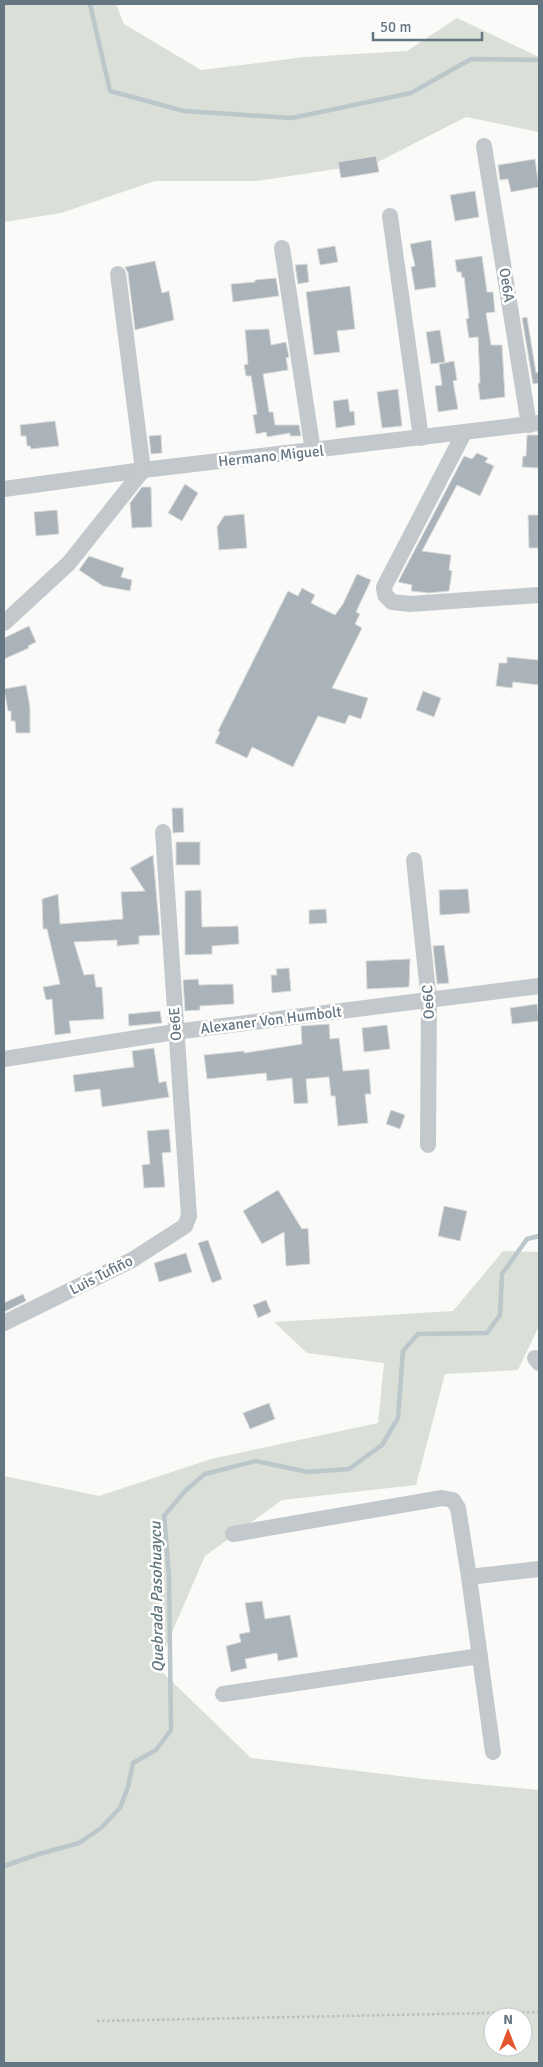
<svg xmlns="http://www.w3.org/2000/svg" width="543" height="2067" font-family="Signika,sans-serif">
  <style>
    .green { fill: #dadfd7; fill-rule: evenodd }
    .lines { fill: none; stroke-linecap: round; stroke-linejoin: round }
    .stream { stroke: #bbc7cb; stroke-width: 4.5 }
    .building { fill: #aab3b9; stroke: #dcdcda }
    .path { stroke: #bbbfc2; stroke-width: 2.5; stroke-dasharray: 2.5 2.5; stroke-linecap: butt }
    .street { stroke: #c3c8cc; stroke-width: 16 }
    .labels { text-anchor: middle; stroke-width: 5; stroke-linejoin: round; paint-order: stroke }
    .street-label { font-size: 15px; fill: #657683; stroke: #fff }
    .water-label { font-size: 16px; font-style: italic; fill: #60757c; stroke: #fff }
  </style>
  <rect width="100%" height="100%" fill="#fafaf8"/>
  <g class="green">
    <path d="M4 4H116L124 24 201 70 305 57 407 51 457 18 539 57V132L466 117 376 163 257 181H155L61 213 4 222Z"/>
    <path d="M503 1251 539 1252V1326L518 1370 445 1374 416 1485 282 1500 205 1556 157 1667 251 1758 424 1779 539 1790V2063H4V1476L99 1496 211 1459 378 1423 384 1363 307 1353 274 1322 453 1311ZM493 2017H523V2047H493Z"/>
  </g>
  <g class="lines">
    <g class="stream">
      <path d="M90 4 110 91 184 111 292 118 411 93 471 59 539 60"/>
      <path d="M4 1866 39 1854 79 1843 101 1828 120 1808 128 1787 133 1763 156 1750 171 1730 169 1576 164 1516 185 1491 205 1474 256 1461 308 1472 349 1469 382 1445 398 1418 403 1351 418 1334 487 1333 500 1315 502 1274 527 1239 539 1236"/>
    </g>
  </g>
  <g class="building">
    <path d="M376 156 379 172 341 178 338 162Z"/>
    <path d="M535 159 539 187 511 192 508 179 500 180 498 165Z"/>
    <path d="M475 191 479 217 455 221 450 195Z"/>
    <path d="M431 240 436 287 415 290 411 267 415 266 410 244Z"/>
    <path d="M335 246 338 262 320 265 317 249Z"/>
    <path d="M482 256 487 292H493L495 312 486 313 491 345H502L505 397 480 400 478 383H480L478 337 469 338 466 319 469 318 464 277 462 278 461 272H457L455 260Z"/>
    <path d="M155 261 162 293 169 291 174 320 135 330 128 273 125 267Z"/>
    <path d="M307 264 309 282 298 284 295 265Z"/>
    <path d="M276 278 279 296 233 302 231 284 255 282V280Z"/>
    <path d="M350 286 355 329 337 331 340 352 314 355 306 292Z"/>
    <path d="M527 317 536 373 539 372V383L533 384 522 318Z"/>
    <path d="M269 329 271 345 286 342 289 357 286 358 288 370 263 374 269 412H273L275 425H299L301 436H290V433L267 437 266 432 256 434 253 415 257 414 251 376H246L244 365 248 364 245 330Z"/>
    <path d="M440 330 445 362 431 364 426 332Z"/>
    <path d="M454 361 457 380 453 381 458 409 438 412 435 386 442 385 439 364Z"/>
    <path d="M398 389 402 426 382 428 377 392Z"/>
    <path d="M348 399 350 412 354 411 355 425 336 428 333 401Z"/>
    <path d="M55 421 59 446 31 449 30 446H27L26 436H21L20 425Z"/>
    <path d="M161 435 162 453 151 454 149 436Z"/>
    <path d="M527 435H539V468L522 467 523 456H526Z"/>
    <path d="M477 453 488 458 485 462 494 466 480 496 457 485 422 551 451 555 449 570 452 571 449 591 429 593 411 591 412 585 398 582 464 456 472 459Z"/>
    <path d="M185 484 198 493 182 521 168 513Z"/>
    <path d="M142 487H151L152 527 132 528 130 503Z"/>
    <path d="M57 510 59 534 36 536 34 512Z"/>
    <path d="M244 514 247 548 219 550 217 527 224 516Z"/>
    <path d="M528 515H539V548H529Z"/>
    <path d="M89 556 124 568 121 577 132 580 130 591 103 586 79 570Z"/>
    <path d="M357 574 371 580 356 612 360 614 355 624 362 628 332 688 368 698 361 719 349 715 345 724 318 716 293 767 252 747 247 758 215 743 220 732 218 731 288 591 298 596 302 588 315 595 311 603 335 615 343 604Z"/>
    <path d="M29 626 36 642 28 646 29 648 4 659V638Z"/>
    <path d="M507 657 539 660V685L513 682 512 688 496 686 499 663H507Z"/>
    <path d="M26 685 30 707V733H16L15 721H11V711H8L4 689Z"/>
    <path d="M423 691 441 698 434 717 416 710Z"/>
    <path d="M172 808H183L184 832 173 833Z"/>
    <rect x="176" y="842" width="24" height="23"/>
    <path d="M153 855 160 935 139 936V944L117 946V940L74 942 84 975 94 974 96 987H102L104 1019 69 1021 71 1033 55 1035 52 999 46 1000 43 987 60 984 47 929H43L42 899 58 894 60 924 123 919 121 892 145 891 130 868Z"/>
    <path d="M468 889 470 913 440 915 439 890Z"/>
    <path d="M201 890 202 927 238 926 239 944 212 946V954L185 955V891Z"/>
    <path d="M326 909 327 923 309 924V910Z"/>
    <path d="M444 945 449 983 437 984 433 946Z"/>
    <path d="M410 959 409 987 367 989 366 961Z"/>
    <path d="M289 968 291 991 272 993 271 975H277L276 969Z"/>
    <path d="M198 979 199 985 233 984 234 1004 200 1006V1010L185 1011 183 980Z"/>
    <path d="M537 1004 539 1021 512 1024 510 1008Z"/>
    <path d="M160 1011 162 1023 129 1026 128 1014Z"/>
    <path d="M329 1024 330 1039 339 1038 343 1071 369 1069 371 1094H365L368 1123 338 1126 335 1096H331L329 1077 306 1079 308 1103 294 1104 292 1078 267 1081 266 1073 207 1079 204 1055 244 1051V1053L302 1044 301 1026Z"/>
    <path d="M387 1025 390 1049 364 1052 362 1028Z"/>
    <path d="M154 1048 159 1083 166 1081 169 1097 102 1107 100 1089 75 1092 73 1075 134 1067 132 1051Z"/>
    <path d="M391 1110 405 1115 400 1129 386 1124Z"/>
    <path d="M169 1129 171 1152 162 1153 165 1187 144 1188 142 1165 150 1164 147 1131Z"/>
    <path d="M278 1190 302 1229 308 1228 310 1264 286 1266 284 1232 262 1244 243 1211Z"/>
    <path d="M444 1206 467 1211 460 1241 438 1236Z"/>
    <path d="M208 1240 222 1279 212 1283 198 1243Z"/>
    <path d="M186 1253 192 1272 159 1282 154 1263Z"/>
    <path d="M23 1294 26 1301 4 1312V1303Z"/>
    <path d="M266 1300 271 1312 258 1318 253 1305Z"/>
    <path d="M269 1403 275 1419 250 1429 243 1413Z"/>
    <path d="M262 1601 265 1619 290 1615 298 1657 278 1661 277 1653 245 1659 247 1668 231 1672 226 1646 241 1642 239 1634 250 1632 245 1603Z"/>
  </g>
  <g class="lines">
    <path class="path" d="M97 2021 539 2012"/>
    <g class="street">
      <path d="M484 146 529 425"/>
      <path d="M390 216 421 438"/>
      <path d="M282 248 313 451"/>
      <path d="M464 433 384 587 385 595 392 602 410 604 539 595"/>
      <path d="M4 489 143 470 539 423"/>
      <path d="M4 623 69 563 143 470 118 274"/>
      <path d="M414 860 429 1001 428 1145"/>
      <path d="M4 1059 175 1032 539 986"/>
      <path d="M4 1323 132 1260 185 1226 189 1216 163 832"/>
      <path d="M535 1358 539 1363"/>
      <path d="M233 1534 442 1498 453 1500 458 1508 469 1577 493 1752"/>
      <path d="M469 1577 539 1569"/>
      <path d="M223 1694 480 1656"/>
    </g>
  </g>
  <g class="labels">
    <g class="street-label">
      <text transform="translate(507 285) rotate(81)" y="5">Oe6A</text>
      <text transform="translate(271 456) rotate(-6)" y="5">Hermano Miguel</text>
      <text transform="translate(428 1002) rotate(-93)" y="5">Oe6C</text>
      <text transform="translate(271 1020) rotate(-7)" y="5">Alexaner Von Humbolt</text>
      <text transform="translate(175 1024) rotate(-94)" y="5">Oe6E</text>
      <text transform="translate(101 1275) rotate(-27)" y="5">Luis Tufiño</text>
    </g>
    <g class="water-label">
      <text transform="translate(156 1597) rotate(-91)" y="6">Quebrada Pasohuaycu</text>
    </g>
  </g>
  <rect width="543" height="2067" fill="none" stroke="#657683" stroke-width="10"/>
  <g transform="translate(508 2032)"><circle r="24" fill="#ffffff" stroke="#c1c8cd"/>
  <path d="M0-4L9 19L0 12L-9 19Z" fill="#e4572e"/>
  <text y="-8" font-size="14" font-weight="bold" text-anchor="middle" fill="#657683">N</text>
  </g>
  <path d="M373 32v8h109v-8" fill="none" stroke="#657683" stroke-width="2.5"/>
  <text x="380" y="32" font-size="15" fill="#657683" stroke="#ffffff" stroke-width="4" paint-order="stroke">50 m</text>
</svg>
